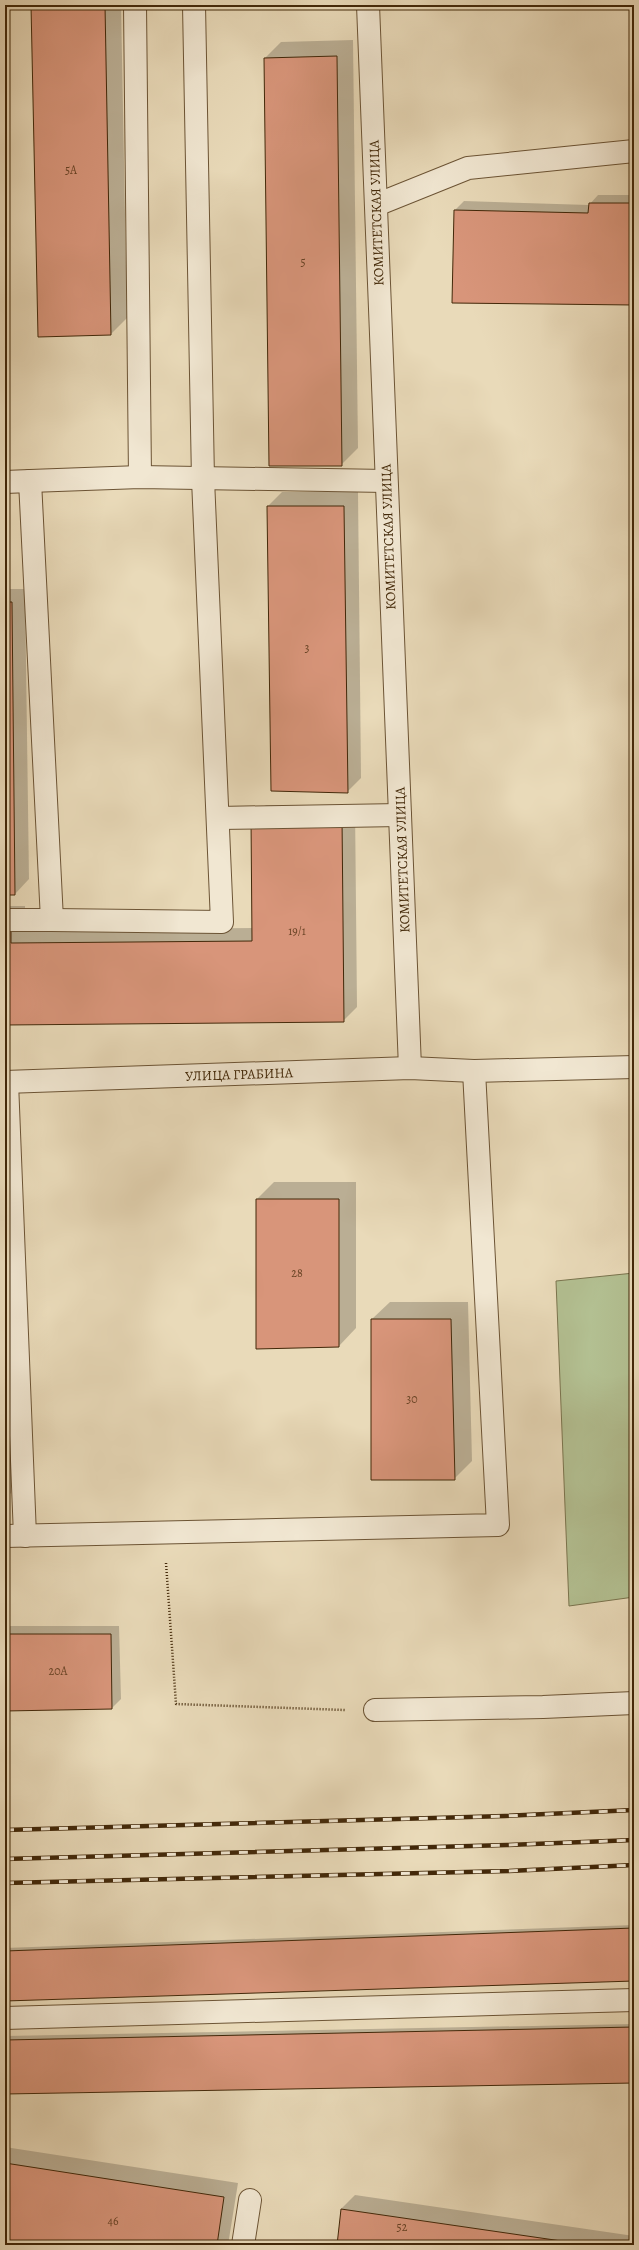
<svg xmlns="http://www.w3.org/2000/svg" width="639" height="2250" font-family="Alegreya,serif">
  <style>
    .green { fill: #b3c092; stroke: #7a744e }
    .shadow { fill: #0003 }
    .building { fill: #d8957a; stroke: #422809 }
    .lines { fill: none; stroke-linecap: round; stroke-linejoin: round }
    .service-casing { stroke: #6c5435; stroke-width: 24 }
    .minor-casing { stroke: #6c5435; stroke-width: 24 }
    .path { stroke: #422809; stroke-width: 2.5; stroke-dasharray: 1 2; stroke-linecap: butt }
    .service { stroke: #f1e7d2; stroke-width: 22 }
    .minor { stroke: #f1e7d2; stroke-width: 22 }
    .rail-casing { stroke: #422809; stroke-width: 4.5 }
    .rail { stroke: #f1e7d2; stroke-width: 3; stroke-dasharray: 9; stroke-linecap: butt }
    .labels { text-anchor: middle; stroke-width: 4; stroke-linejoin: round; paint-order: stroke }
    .number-label { font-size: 12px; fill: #684325 }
    .street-label { font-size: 14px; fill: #422809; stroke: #f1e7d2 }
  </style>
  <rect width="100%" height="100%" fill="#e9dab9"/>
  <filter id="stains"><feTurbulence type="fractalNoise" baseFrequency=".005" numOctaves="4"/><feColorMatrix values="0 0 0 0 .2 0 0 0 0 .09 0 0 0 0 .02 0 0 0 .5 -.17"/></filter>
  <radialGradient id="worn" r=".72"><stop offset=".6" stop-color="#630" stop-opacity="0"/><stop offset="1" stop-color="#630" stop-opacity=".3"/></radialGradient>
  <path class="green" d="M634 1273V1597L569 1606 556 1281Z"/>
  <g class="shadow">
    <path d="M32 5H121L127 318 111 334 39 336Z"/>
    <path d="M353 40 358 448 341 465 265 58 281 42Z"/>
    <path d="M598 195H634V304L455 210 464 201 589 205Z"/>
    <path d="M282 492H358L361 778 347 792 268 506Z"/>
    <path d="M5 589H25L29 879 15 894H5Z"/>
    <path d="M266 805H355L357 1007 343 1021 5 1024V906H25V930L253 928 252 819Z"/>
    <path d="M274 1182H356V1328L339 1346 257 1348V1199Z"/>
    <path d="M390 1302H468L472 1461 454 1479H372V1319Z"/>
    <path d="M5 1329H9L11 1493 5 1499Z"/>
    <path d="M5 1626H119L121 1699 112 1708 5 1710Z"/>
    <path d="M634 1925V1980L5 2000V1948Z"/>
    <path d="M634 2024V2082L5 2093V2036Z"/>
    <path d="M5 2147 238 2183 228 2245H5Z"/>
    <path d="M355 2195 634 2236V2245H338L341 2209Z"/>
  </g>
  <g class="building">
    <path d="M31 5H105L111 335 38 337Z"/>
    <path d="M337 56 342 466H269L264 58Z"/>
    <path d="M589 203H634V305L452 303 454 210 588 213Z"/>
    <path d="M267 506H344L348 793 271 791Z"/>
    <path d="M5 602H12L15 895H5Z"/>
    <path d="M342 818 344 1022 5 1025V920H11V943L252 941 251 819Z"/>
    <path d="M256 1199H339V1347L256 1349Z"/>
    <path d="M371 1319H451L455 1480H371Z"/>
    <path d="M5 1634H111L112 1709 5 1711Z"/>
    <path d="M634 1928V1981L5 2001V1951Z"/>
    <path d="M634 2027V2083L5 2094V2040Z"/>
    <path d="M5 2163 224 2197 217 2245H5Z"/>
    <path d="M341 2209 589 2245H337Z"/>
  </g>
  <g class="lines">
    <g class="service-casing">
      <g id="service">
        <path d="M135 5 140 477"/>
        <path d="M376 205 468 168 634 151"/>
        <path d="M30 481 140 477 386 481"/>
        <path d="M5 482 30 481 52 920H5"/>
        <path d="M218 818 400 815"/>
        <path d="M52 920 222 922 203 479 194 5"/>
        <path d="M7 1082 25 1536"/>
        <path d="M5 1536 498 1525 474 1071 634 1067"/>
        <path d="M375 1710 543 1707 634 1703"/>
        <path d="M5 2018 634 2000"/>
        <path d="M243 2245 250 2200"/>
      </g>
    </g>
    <g class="minor-casing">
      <g id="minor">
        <path d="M368 5 410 1068"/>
        <path d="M5 1082 410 1068 474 1071"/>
      </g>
    </g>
    <path class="path" d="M166 1563 176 1704 345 1710"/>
    <use href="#service" class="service"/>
    <use href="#minor" class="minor"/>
    <g class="rail-casing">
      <g id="rail">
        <path d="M5 1830 505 1816 634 1810"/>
        <path d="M5 1859 507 1845 634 1840"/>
        <path d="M5 1883 509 1871 634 1865"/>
      </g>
    </g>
    <use href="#rail" class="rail"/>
  </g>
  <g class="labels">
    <g class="number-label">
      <text x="71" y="174">5А</text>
      <text x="303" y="266">5</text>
      <text x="307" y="652">3</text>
      <text x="297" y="935">19/1</text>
      <text x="297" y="1277">28</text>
      <text x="412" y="1403">30</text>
      <text x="58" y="1675">20А</text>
      <text x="113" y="2225">46</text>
      <text x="402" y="2231">52</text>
    </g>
    <g class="street-label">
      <text transform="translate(376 213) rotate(-92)" y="5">КОМИТЕТСКАЯ УЛИЦА</text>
      <text transform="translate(388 537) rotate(-92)" y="5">КОМИТЕТСКАЯ УЛИЦА</text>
      <text transform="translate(402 860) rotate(-92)" y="5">КОМИТЕТСКАЯ УЛИЦА</text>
      <text transform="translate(239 1074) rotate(-2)" y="5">УЛИЦА ГРАБИНА</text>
    </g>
  </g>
  <rect width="639" height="2250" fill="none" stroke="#e9dab9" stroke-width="20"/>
  <rect x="6" y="6" width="627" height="2238" fill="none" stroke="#422809" stroke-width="2"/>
  <rect x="10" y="10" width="619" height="2230" fill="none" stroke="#422809"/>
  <rect width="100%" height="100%" filter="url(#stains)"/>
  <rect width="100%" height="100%" fill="url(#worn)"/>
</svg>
